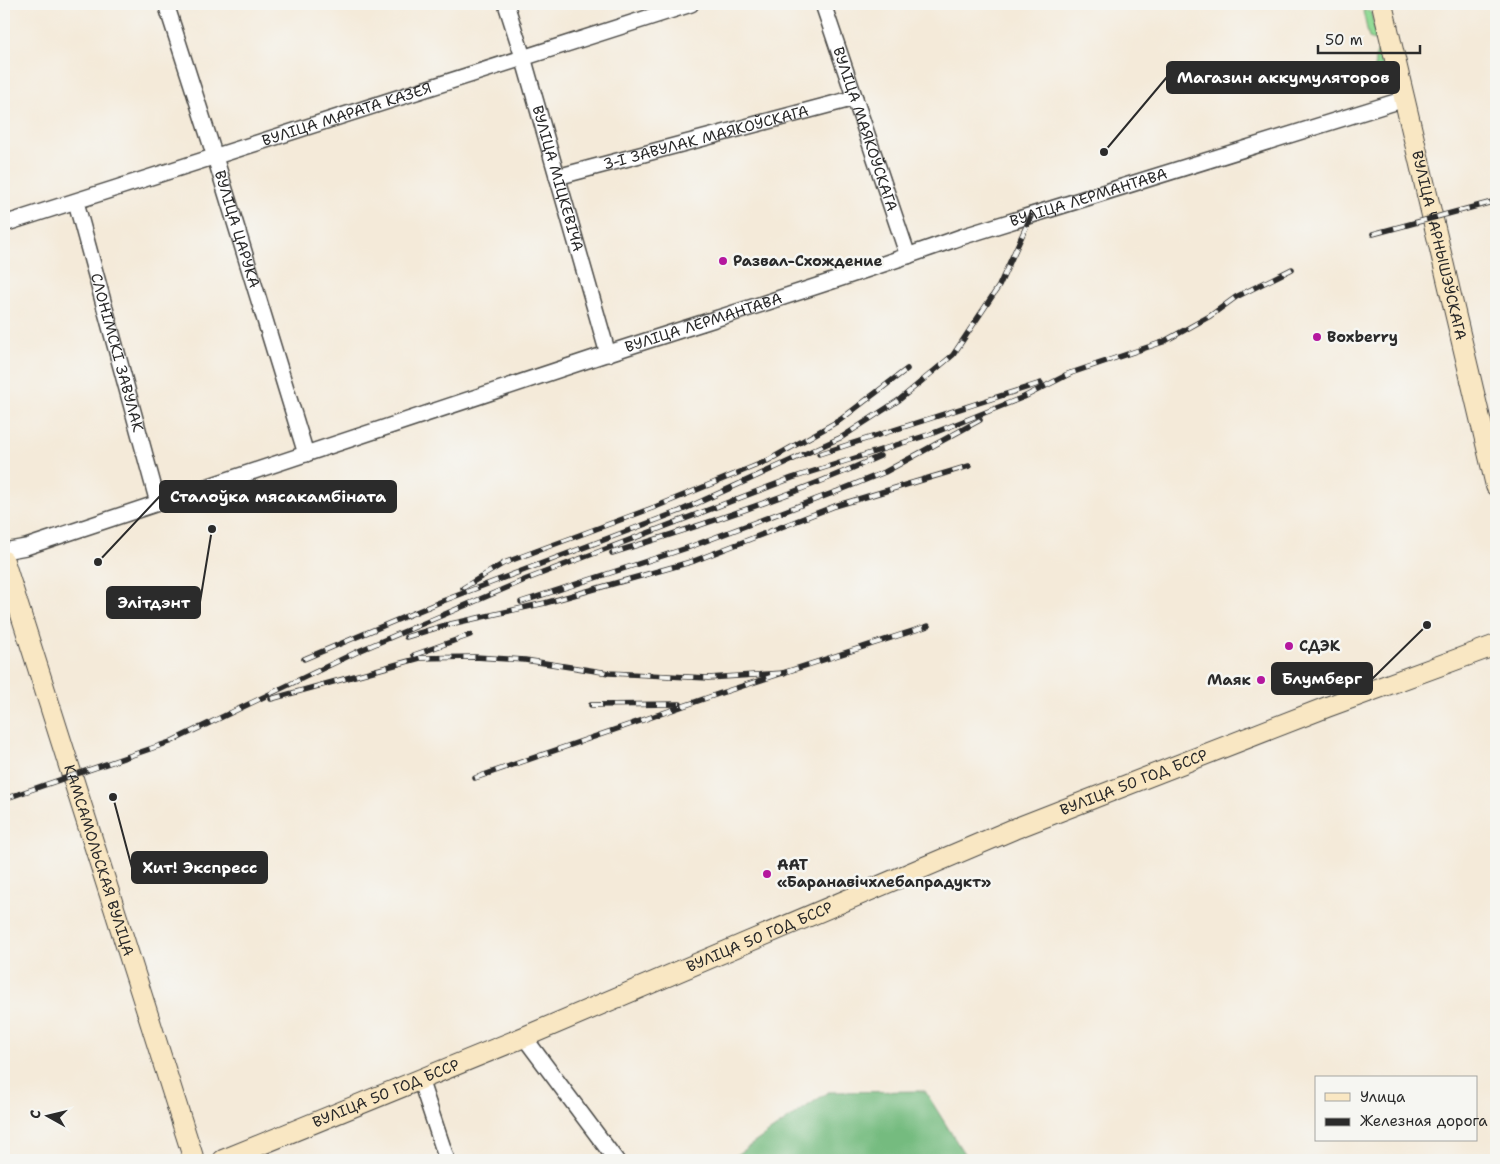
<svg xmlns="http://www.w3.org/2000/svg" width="1500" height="1164" font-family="'Shantell Sans',sans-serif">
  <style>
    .green { fill: #92db96; stroke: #5e8360 }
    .forest { fill: #75bb7f; stroke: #507355 }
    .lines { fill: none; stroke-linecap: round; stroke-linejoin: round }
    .minor-casing { stroke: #494845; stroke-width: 18 }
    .secondary-casing { stroke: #494845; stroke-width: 22 }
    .minor { stroke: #fff; stroke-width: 15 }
    .secondary { stroke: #f9e7c3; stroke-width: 20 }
    .rail-casing { stroke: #2b2b2b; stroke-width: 5.5 }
    .rail { stroke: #f6f6f2; stroke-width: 4; stroke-dasharray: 11; stroke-linecap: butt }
    .poi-dot { fill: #b5179e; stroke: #f6f6f2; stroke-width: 2 }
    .labels { text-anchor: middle; stroke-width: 5; stroke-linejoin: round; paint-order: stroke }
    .street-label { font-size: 15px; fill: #2b2b2b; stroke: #f6f6f2 }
    .poi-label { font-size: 15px; font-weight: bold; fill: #2b2b2b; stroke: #f6f6f2; text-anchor: start }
    .leader { fill: none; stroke: #2b2b2b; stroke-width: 2 }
    .callout-dot { fill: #2b2b2b; stroke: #f6f6f2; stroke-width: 2 }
    .callout { fill: #2b2b2b; stroke: #2b2b2b; stroke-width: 2 }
    .callout-label { font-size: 16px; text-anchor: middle; font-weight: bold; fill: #fff }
  </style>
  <rect width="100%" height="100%" fill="#f6f6f2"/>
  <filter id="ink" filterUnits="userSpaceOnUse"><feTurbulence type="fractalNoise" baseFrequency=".02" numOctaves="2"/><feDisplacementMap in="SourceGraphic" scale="10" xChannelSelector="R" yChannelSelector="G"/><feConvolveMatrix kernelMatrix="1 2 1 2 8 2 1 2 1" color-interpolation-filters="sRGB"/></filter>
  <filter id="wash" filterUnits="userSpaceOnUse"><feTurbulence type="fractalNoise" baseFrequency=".0096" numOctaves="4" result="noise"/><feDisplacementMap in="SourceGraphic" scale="20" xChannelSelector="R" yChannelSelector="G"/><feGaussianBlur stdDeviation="1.12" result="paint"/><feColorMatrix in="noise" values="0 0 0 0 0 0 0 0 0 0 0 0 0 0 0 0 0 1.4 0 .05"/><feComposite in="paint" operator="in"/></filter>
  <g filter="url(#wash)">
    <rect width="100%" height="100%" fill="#f4ead9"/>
    <g class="green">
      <path d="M1365 10 1371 12 1377 38 1375 40 1369 38 1363 11Z"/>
      <path d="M1378 51 1385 75 1381 88C1377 75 1371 63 1378 51Z"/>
    </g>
    <path class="forest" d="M925 1091 968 1160H729L828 1092Z"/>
  </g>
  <g filter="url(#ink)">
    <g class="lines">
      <g class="minor-casing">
        <g id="minor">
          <path id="s1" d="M166 4 215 157 306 454"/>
          <path id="s2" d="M506 4 523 57 608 354"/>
          <path id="s3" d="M823 4 908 256"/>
          <path id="s4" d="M557 177 855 98"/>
          <path id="s5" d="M76 202 158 503"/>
          <path id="s6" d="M4 224 691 4"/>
          <path id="s7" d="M4 551 26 547C220 483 414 417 609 353 726 315 845 279 961 237L1405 99"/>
          <path d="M524 1037 616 1160"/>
          <path d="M420 1079 447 1160"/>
        </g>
      </g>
      <g class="secondary-casing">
        <g id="secondary">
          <path id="s8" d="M1382 4 1496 486"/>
          <path id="s9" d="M4 561 194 1160"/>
          <path id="s10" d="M223 1160 524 1037 1014 829 1327 707 1496 645"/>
        </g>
      </g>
      <use href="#minor" class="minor"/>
      <use href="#secondary" class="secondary"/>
      <g class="rail-casing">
        <g id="rail">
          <path d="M1373 234 1496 201"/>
          <path d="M1065 375 1163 342 1210 316 1236 297 1292 269"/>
          <path d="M819 454 1041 383"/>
          <path d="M612 553C703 525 794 495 880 456"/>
          <path d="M463 588 504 563 655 507 767 461 840 420 907 369"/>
          <path d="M521 602 687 548 838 491 885 472 980 420"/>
          <path d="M406 637 446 625 545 603 694 561 835 506 969 466"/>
          <path d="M414 655 470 635"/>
          <path d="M304 659 440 602 680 511 842 437 899 400 953 355 999 286 1031 216"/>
          <path d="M271 699 420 658 475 657 525 660 609 673 708 678 784 673"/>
          <path d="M591 705 680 704"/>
          <path d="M475 778 721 693 928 626"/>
          <path d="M4 799 170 742 361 650 527 579 792 478 931 434 1024 397 1071 373"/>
        </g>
      </g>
      <use href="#rail" class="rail"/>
    </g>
  </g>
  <g class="poi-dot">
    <circle cx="723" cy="261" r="5"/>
    <circle cx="1317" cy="337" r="5"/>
    <circle cx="1289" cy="646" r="5"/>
    <circle cx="1261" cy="680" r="5"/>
    <circle cx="767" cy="874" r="5"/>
  </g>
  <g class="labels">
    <g class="street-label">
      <text dy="5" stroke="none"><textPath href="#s6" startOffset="360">ВУЛІЦА МАРАТА КАЗЕЯ</textPath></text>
      <text dy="5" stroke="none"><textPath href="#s3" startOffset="132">ВУЛІЦА МАЯКОЎСКАГА</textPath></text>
      <text dy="5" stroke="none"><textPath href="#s4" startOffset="154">3-І ЗАВУЛАК МАЯКОЎСКАГА</textPath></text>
      <text dy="5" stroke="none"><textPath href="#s2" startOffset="182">ВУЛІЦА МІЦКЕВІЧА</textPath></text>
      <text dy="5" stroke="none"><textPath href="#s7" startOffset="1141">ВУЛІЦА ЛЕРМАНТАВА</textPath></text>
      <text dy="5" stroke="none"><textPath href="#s1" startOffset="236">ВУЛІЦА ЦАРУКА</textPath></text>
      <text dy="5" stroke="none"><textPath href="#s8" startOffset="248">ВУЛІЦА ЧАРНЫШЭЎСКАГА</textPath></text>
      <text dy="5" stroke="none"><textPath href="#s7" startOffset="736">ВУЛІЦА ЛЕРМАНТАВА</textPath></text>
      <text dy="5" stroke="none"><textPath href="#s5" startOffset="156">СЛОНІМСКІ ЗАВУЛАК</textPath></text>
      <text dy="5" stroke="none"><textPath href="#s10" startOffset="986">ВУЛІЦА 50 ГОД БССР</textPath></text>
      <text dy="5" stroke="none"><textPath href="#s9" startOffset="314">КАМСАМОЛЬСКАЯ ВУЛІЦА</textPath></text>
      <text dy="5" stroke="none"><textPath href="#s10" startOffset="581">ВУЛІЦА 50 ГОД БССР</textPath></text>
      <text dy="5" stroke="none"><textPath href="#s10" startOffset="176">ВУЛІЦА 50 ГОД БССР</textPath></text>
    </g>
    <g class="poi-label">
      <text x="733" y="266">Развал-Схождение</text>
      <text x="1327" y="342">Boxberry</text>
      <text x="1299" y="651">СДЭК</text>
      <text x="1251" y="685" text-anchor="end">Маяк</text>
      <text x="777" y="870">ААТ<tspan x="777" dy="17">«Баранавічхлебапрадукт»</tspan></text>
    </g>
  </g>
  <path class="leader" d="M1104 152L1167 77M98 562L160 496M212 529L200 602M1427 625L1372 679M113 797L132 868"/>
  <g class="callout-dot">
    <circle cx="1104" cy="152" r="5"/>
    <circle cx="98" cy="562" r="5"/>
    <circle cx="212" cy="529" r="5"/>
    <circle cx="1427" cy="625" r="5"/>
    <circle cx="113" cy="797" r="5"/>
  </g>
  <g class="callout">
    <rect x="1167" y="62" width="232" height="31" rx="5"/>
    <rect x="160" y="481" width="236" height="31" rx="5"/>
    <rect x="107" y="587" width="93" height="31" rx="5"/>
    <rect x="1272" y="663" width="100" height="31" rx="5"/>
    <rect x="132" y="852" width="135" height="31" rx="5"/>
  </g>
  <g class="callout-label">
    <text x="1283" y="83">Магазин аккумуляторов</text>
    <text x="278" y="502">Сталоўка мясакамбіната</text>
    <text x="154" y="608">Элітдэнт</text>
    <text x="1322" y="684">Блумберг</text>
    <text x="200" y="873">Хит! Экспресс</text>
  </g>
  <rect width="1500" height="1164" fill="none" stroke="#f6f6f2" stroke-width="20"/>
  <rect x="1315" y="1076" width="162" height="65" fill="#f6f6f2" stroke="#a5a5a2"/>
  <rect x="1325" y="1093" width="25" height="8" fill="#f9e7c3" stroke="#a5a5a2"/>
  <text x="1360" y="1102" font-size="15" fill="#2b2b2b">Улица</text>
  <rect x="1325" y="1118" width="25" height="8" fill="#2b2b2b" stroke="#a5a5a2"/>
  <text x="1360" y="1126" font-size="15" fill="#2b2b2b">Железная дорога</text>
  <g transform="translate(48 1116) rotate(278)" stroke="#f6f6f2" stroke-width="4" paint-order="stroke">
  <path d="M0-4L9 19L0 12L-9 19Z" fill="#2b2b2b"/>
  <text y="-8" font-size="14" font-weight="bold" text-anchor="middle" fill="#2b2b2b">С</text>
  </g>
  <path d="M1318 45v8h102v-8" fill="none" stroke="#2b2b2b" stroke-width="2.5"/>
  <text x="1325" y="45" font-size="15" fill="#2b2b2b" stroke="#f6f6f2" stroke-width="4" paint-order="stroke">50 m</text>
</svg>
